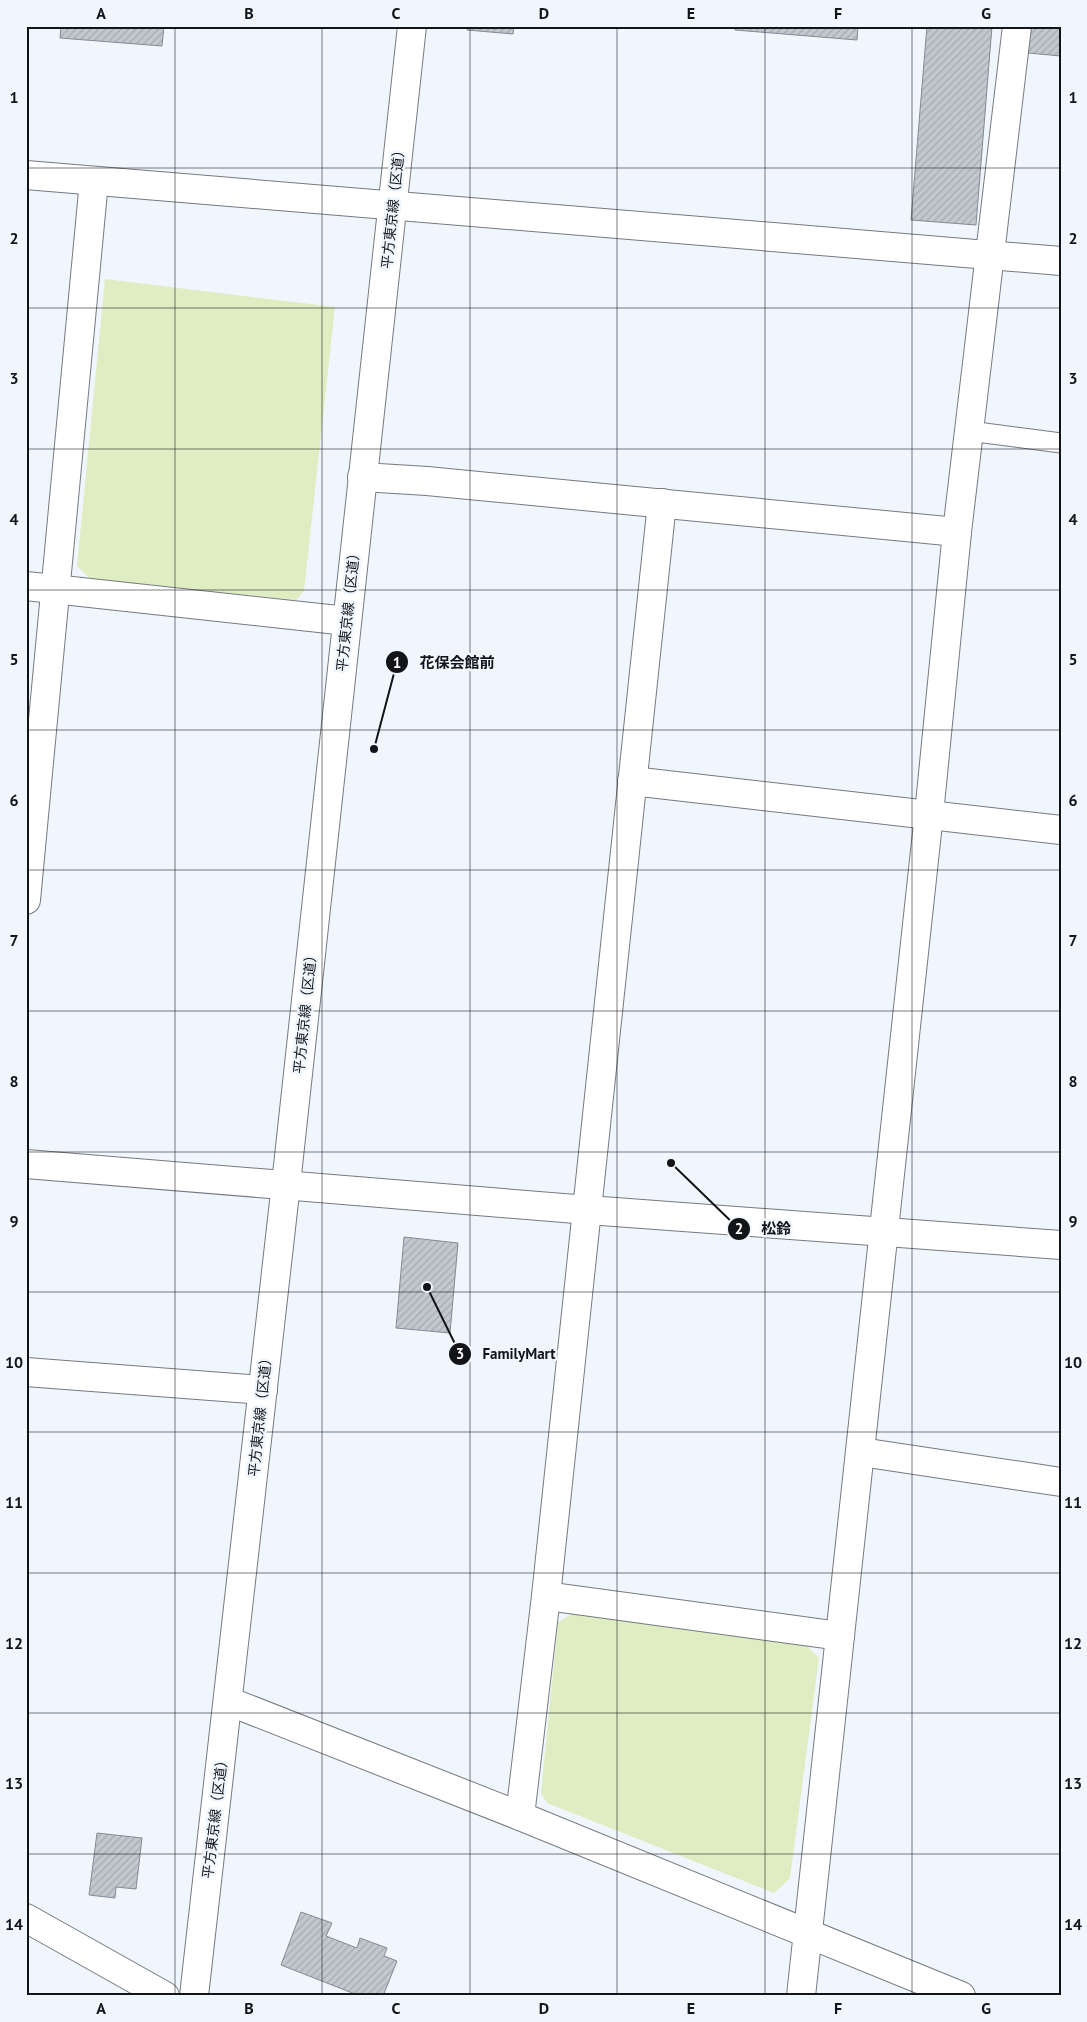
<svg xmlns="http://www.w3.org/2000/svg" width="1087" height="2022" font-family="'PT Sans','Noto Sans JP',sans-serif">
  <style>
    .park { fill: #deedc2 }
    .building { fill: url(#building-hatch); stroke: #848a90 }
    .lines { fill: none; stroke-linecap: round; stroke-linejoin: round }
    .lane-casing { stroke: #757a80; stroke-width: 21 }
    .street-casing { stroke: #757a80; stroke-width: 30 }
    .secondary-casing { stroke: #757a80; stroke-width: 30 }
    .lane { stroke: #fff; stroke-width: 19 }
    .street { stroke: #fff; stroke-width: 28 }
    .secondary { stroke: #fff; stroke-width: 28 }
    .grid { fill: none; stroke: #121417; stroke-width: 1; stroke-opacity: 0.55 }
    .labels { text-anchor: middle; stroke-width: 5; stroke-linejoin: round; paint-order: stroke }
    .street-label { font-size: 14px; fill: #121417; stroke: #f0f6fd }
    .leader { fill: none; stroke: #121417; stroke-width: 2 }
    .callout-dot { fill: #121417; stroke: #f0f6fd; stroke-width: 2 }
    .mark-label { font-size: 15px; text-anchor: middle; font-weight: bold; fill: #fff }
    .callout-label { font-size: 15px; text-anchor: middle; font-weight: bold; fill: #121417; stroke: #f0f6fd; stroke-width: 5; stroke-linejoin: round; paint-order: stroke }
    .neatline { fill: none; stroke: #121417; stroke-width: 2 }
    .grid-label { font-size: 16px; text-anchor: middle; font-weight: bold; fill: #121417 }
  </style>
  <defs>
    <pattern id="building-hatch" width="6" height="6" patternUnits="userSpaceOnUse" patternTransform="scale(1.25)"><rect width="6" height="6" fill="#c2c8ce"/><path d="M-1 1l2-2M0 6l6-6M5 7l2-2" fill="none" stroke="#a6abb0"/></pattern>
  </defs>
  <rect width="100%" height="100%" fill="#f0f6fd"/>
  <g class="park">
    <path d="M105 279 335 307 304 591 296 600 90 579 77 566Z"/>
    <path d="M572 1614 807 1646 819 1658 790 1878 774 1893 547 1803 541 1793 558 1622Z"/>
  </g>
  <g class="building">
    <path d="M61 26H164L162 46 60 38Z"/>
    <path d="M468 26H514L513 34 467 30Z"/>
    <path d="M735 26H858L857 40 735 30Z"/>
    <path d="M927 26H992L976 225 911 220Z"/>
    <path d="M1030 26H1061V56L1028 53Z"/>
    <path d="M404 1237 458 1243 450 1333 396 1328Z"/>
    <path d="M97 1833 142 1838 136 1889 116 1887 115 1898 89 1895Z"/>
    <path d="M301 1912 332 1923 326 1936 357 1948 360 1938 387 1948 384 1956 397 1961 383 1996 368 1994 367 1996H360L281 1965Z"/>
  </g>
  <g class="lines">
    <g class="lane-casing">
      <path id="lane" d="M969 431 1061 443"/>
    </g>
    <g class="street-casing">
      <g id="street">
        <path d="M26 175 1061 261"/>
        <path d="M362 477 427 481 957 532"/>
        <path d="M26 586 347 621"/>
        <path d="M632 781 1061 830"/>
        <path d="M26 900 94 181"/>
        <path d="M26 1372 263 1390"/>
        <path d="M861 1452 1061 1482"/>
        <path d="M546 1596 840 1636"/>
        <path d="M228 1701 520 1816 961 1996"/>
        <path d="M520 1816 546 1596 662 503"/>
        <path d="M801 1996 929 814 957 532 1017 26"/>
      </g>
    </g>
    <g class="secondary-casing">
      <g id="secondary">
        <path d="M26 1164 588 1210 1061 1245"/>
        <path d="M26 1918 165 1996"/>
        <path d="M194 1996 286 1184 412 26"/>
      </g>
    </g>
    <use href="#lane" class="lane"/>
    <use href="#street" class="street"/>
    <use href="#secondary" class="secondary"/>
  </g>
  <path class="grid" d="M175 26V1996M322 26V1996M470 26V1996M617 26V1996M765 26V1996M912 26V1996M26 168H1061M26 308H1061M26 449H1061M26 590H1061M26 730H1061M26 870H1061M26 1011H1061M26 1152H1061M26 1292H1061M26 1432H1061M26 1573H1061M26 1713H1061M26 1854H1061"/>
  <g class="labels">
    <g class="street-label">
      <text transform="translate(393 206) rotate(-84)" y="5">平方東京線（区道）</text>
      <text transform="translate(348 609) rotate(-84)" y="5">平方東京線（区道）</text>
      <text transform="translate(305 1011) rotate(-84)" y="5">平方東京線（区道）</text>
      <text transform="translate(260 1414) rotate(-84)" y="5">平方東京線（区道）</text>
      <text transform="translate(215 1816) rotate(-83)" y="5">平方東京線（区道）</text>
    </g>
  </g>
  <path class="leader" d="M374 749L397 662M671 1163L739 1229M427 1287L460 1354"/>
  <g class="callout-dot">
    <circle cx="374" cy="749" r="5"/>
    <circle cx="671" cy="1163" r="5"/>
    <circle cx="427" cy="1287" r="5"/>
    <circle cx="397" cy="662" r="12"/>
    <circle cx="739" cy="1229" r="12"/>
    <circle cx="460" cy="1354" r="12"/>
  </g>
  <g class="mark-label">
    <text x="397" y="668">1</text>
    <text x="739" y="1234">2</text>
    <text x="460" y="1359">3</text>
  </g>
  <g class="callout-label">
    <text x="457" y="668">花保会館前</text>
    <text x="776" y="1234">松鈴</text>
    <text x="519" y="1359">FamilyMart</text>
  </g>
  <rect width="1087" height="2022" fill="none" stroke="#f0f6fd" stroke-width="55"/>
  <rect x="28" y="28" width="1032" height="1966" class="neatline"/>
  <g class="grid-label">
    <text x="101" y="19">A</text>
    <text x="249" y="19">B</text>
    <text x="396" y="19">C</text>
    <text x="544" y="19">D</text>
    <text x="691" y="19">E</text>
    <text x="838" y="19">F</text>
    <text x="986" y="19">G</text>
    <text x="14" y="103">1</text>
    <text x="1073" y="103">1</text>
    <text x="14" y="244">2</text>
    <text x="1073" y="244">2</text>
    <text x="14" y="384">3</text>
    <text x="1073" y="384">3</text>
    <text x="14" y="525">4</text>
    <text x="1073" y="525">4</text>
    <text x="14" y="665">5</text>
    <text x="1073" y="665">5</text>
    <text x="14" y="806">6</text>
    <text x="1073" y="806">6</text>
    <text x="14" y="946">7</text>
    <text x="1073" y="946">7</text>
    <text x="14" y="1087">8</text>
    <text x="1073" y="1087">8</text>
    <text x="14" y="1227">9</text>
    <text x="1073" y="1227">9</text>
    <text x="14" y="1368">10</text>
    <text x="1073" y="1368">10</text>
    <text x="14" y="1508">11</text>
    <text x="1073" y="1508">11</text>
    <text x="14" y="1649">12</text>
    <text x="1073" y="1649">12</text>
    <text x="14" y="1789">13</text>
    <text x="1073" y="1789">13</text>
    <text x="14" y="1930">14</text>
    <text x="1073" y="1930">14</text>
    <text x="101" y="2014">A</text>
    <text x="249" y="2014">B</text>
    <text x="396" y="2014">C</text>
    <text x="544" y="2014">D</text>
    <text x="691" y="2014">E</text>
    <text x="838" y="2014">F</text>
    <text x="986" y="2014">G</text>
  </g>
</svg>
